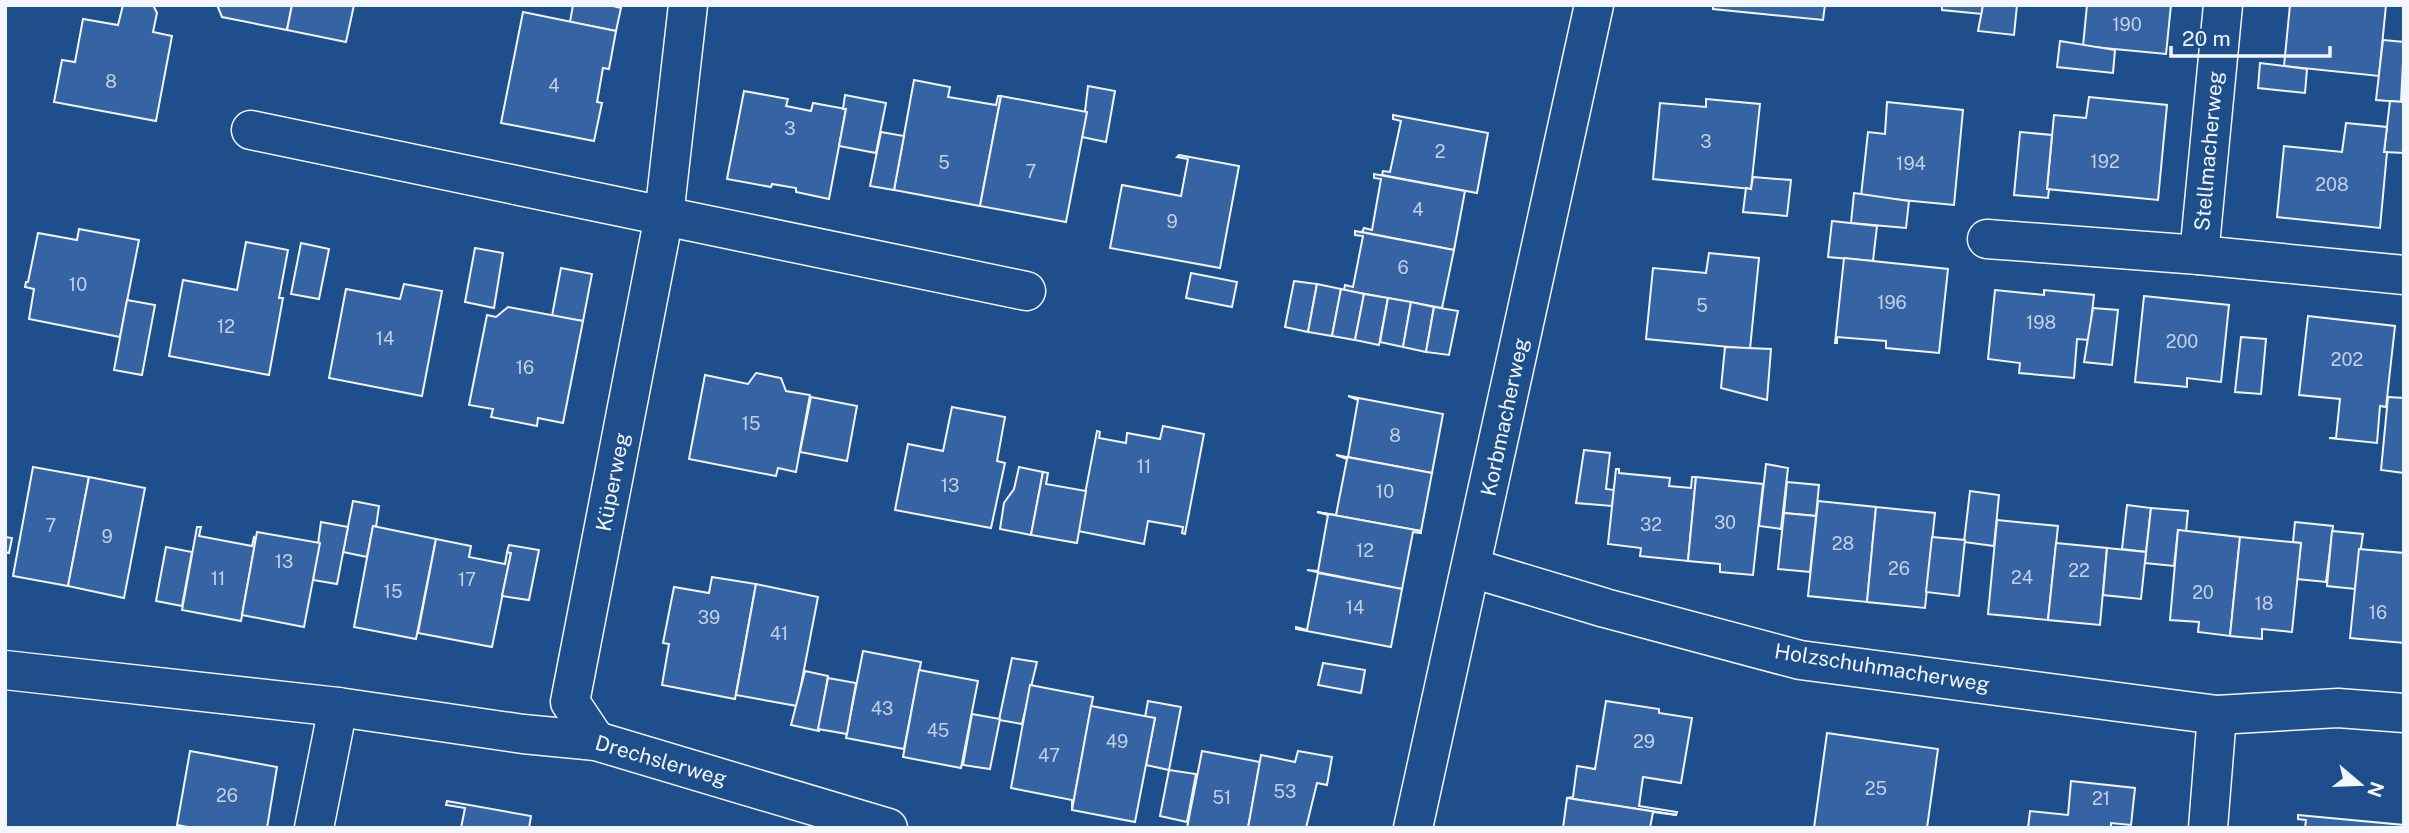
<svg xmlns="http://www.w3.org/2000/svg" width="2409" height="833" font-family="'Public Sans',sans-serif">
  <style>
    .building { fill: #3563a3; stroke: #f2f6ff; stroke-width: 2 }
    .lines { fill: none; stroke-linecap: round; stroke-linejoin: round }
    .street-casing { stroke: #f2f6ff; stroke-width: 41 }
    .street { stroke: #1f4e8c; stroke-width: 38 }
    .labels { text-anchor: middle; stroke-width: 5; stroke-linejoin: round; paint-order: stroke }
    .number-label { font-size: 18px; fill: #c3d1e8 }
    .street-label { font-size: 21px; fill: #f2f6ff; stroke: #1f4e8c }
  </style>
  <rect width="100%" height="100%" fill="#1f4e8c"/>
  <g class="building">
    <path d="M123 5H153L157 13 153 32 172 36 156 121 54 102 62 60 75 62 83 19 118 25Z"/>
    <path d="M217 5H292L287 30 222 17Z"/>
    <path d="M292 5H354L346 42 287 30Z"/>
    <path d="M573 5H609L621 8 616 31 570 22Z"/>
    <path d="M1713 5H1825L1823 20 1713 9Z"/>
    <path d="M1942 5H1983L1982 14 1942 10Z"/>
    <path d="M1983 5H2017L2014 35 1978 31Z"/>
    <path d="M2087 5H2171L2166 54 2083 46Z"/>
    <path d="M2290 5H2386L2379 76 2284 66Z"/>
    <path d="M523 12 616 31 609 69 603 68 597 102 602 103 594 141 501 123Z"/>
    <path d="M2383 40 2404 42 2401 102 2376 100Z"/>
    <path d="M2060 41 2115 50 2113 73 2057 67Z"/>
    <path d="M2260 63 2307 69 2305 93 2258 88Z"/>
    <path d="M914 80 950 87 948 97 996 105 998 96H1001L980 206 894 190Z"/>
    <path d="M1088 86 1115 91 1106 142 1082 137Z"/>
    <path d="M744 91 788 99 786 106 811 111 813 103 846 109 829 199 796 192V188L772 184 771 187 727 179Z"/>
    <path d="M845 95 886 103 876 153 839 146 846 109H843Z"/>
    <path d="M1001 96 1087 112 1066 222 980 206Z"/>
    <path d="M2089 97 2167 105 2158 200 2047 189 2054 115 2086 118Z"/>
    <path d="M1706 99 1760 104 1751 189 1653 179 1660 103 1706 107Z"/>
    <path d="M2390 101 2404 102V153L2384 152Z"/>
    <path d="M1887 102 1963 110 1954 205 1861 196 1868 132 1885 134Z"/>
    <path d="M1393 115 1488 133 1477 193 1382 175 1383 171 1390 172 1401 121 1393 119Z"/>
    <path d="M2346 123 2387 127 2384 152H2387L2380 228 2277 217 2284 146 2342 152Z"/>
    <path d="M881 132 904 136 894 190 870 186Z"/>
    <path d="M2020 132 2052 135 2047 189H2049L2048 198 2014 195Z"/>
    <path d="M1179 155 1239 166 1220 268 1110 248 1122 185 1181 196 1188 159 1177 157Z"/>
    <path d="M1374 174 1465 191 1454 250 1362 232 1364 228 1372 230 1381 179 1374 178Z"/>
    <path d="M1753 177 1791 180 1787 216 1743 212 1746 188 1751 189Z"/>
    <path d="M1854 193 1909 201 1906 228 1851 223Z"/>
    <path d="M1832 221 1877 226 1873 261 1828 257Z"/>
    <path d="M79 229 139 240 120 337 29 319 34 289 25 287 26 282H28L38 233 77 240Z"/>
    <path d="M1355 231 1454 250 1442 308 1344 290 1345 285 1353 287 1363 236 1355 235Z"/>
    <path d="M246 242 288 250 279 298H283L269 375 169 356 183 280 237 290Z"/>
    <path d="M301 243 329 249 319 299 291 294Z"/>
    <path d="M475 248 503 253 494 308 465 302Z"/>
    <path d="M1709 253 1759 258 1750 349 1646 339 1653 268 1706 273Z"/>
    <path d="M1844 258 1948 269 1939 353 1886 348V341L1837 337V343H1835Z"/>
    <path d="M561 268 592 274 583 321 552 316Z"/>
    <path d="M1191 273 1237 282 1232 307 1186 298Z"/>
    <path d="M1294 281 1317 284 1308 332 1285 327Z"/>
    <path d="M404 284 442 291 422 396 329 378 346 289 400 299Z"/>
    <path d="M1317 284 1341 289 1332 336 1308 332Z"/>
    <path d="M1341 289 1364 294 1355 340 1332 336Z"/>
    <path d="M1995 290 2044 295V290L2094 295 2089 340 2077 339 2074 378 2019 373 2020 363 1988 359Z"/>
    <path d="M1364 294 1388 298 1379 345 1355 340Z"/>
    <path d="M2144 296 2229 305 2221 382 2187 378V387L2135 382Z"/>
    <path d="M1388 298 1411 302 1403 347 1380 342Z"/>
    <path d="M127 300 155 305 142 375 114 370Z"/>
    <path d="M1411 302 1434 307 1426 352 1403 347Z"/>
    <path d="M508 307 583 321 563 423 538 418 537 426 491 417 493 409 469 405 487 315 496 317Z"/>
    <path d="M1434 307 1458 311 1449 355 1426 352Z"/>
    <path d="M2093 308 2118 310 2112 365 2084 362Z"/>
    <path d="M2308 316 2395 326 2386 407 2380 406 2377 443 2329 438H2336L2340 399 2299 395Z"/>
    <path d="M2241 337 2266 339 2261 394 2235 392Z"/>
    <path d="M1725 347 1771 349 1767 400 1721 388Z"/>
    <path d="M756 373 781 378 786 391 810 395 796 472 778 468 776 476 689 459 705 375 748 384Z"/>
    <path d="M1348 396 1443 414 1432 473 1348 457 1358 400Z"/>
    <path d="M811 397 857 406 847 461 800 452Z"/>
    <path d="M2388 397 2404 398V473L2381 470Z"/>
    <path d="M952 407 1005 417 997 461 1005 463 991 528 895 510 908 444 943 451Z"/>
    <path d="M1163 426 1204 434 1185 534 1182 533 1183 527 1148 521 1144 544 1078 531 1097 431 1100 432 1099 438 1126 443 1127 433 1160 439Z"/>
    <path d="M1584 450 1610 453 1606 489 1614 490 1612 506 1576 503Z"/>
    <path d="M1336 455 1432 473 1421 531 1317 512 1336 515 1347 459Z"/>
    <path d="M1766 464 1788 468 1781 529 1759 526Z"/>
    <path d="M33 467 89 477 68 586 13 576Z"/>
    <path d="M1019 467 1043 472 1031 535 1000 529 1004 503 1014 489Z"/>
    <path d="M1616 469H1619V473L1670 478 1669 486 1691 488 1692 477H1696L1688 561 1640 556 1641 548 1608 544Z"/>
    <path d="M1043 472 1048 473 1046 484 1086 491 1077 543 1031 535Z"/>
    <path d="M89 477 145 488 124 598 68 586Z"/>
    <path d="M1696 477 1763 484 1753 575 1720 572V564L1688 561Z"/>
    <path d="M1787 482 1819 485 1816 516 1784 513Z"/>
    <path d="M1970 491 1999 495 1994 546 1964 542Z"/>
    <path d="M353 501 379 506 376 527 373 526 367 557 343 552Z"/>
    <path d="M1818 501 1876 507 1867 602 1808 596Z"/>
    <path d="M2127 505 2151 508 2146 552 2122 549Z"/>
    <path d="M1876 507 1935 513 1925 608 1867 602Z"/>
    <path d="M2151 508 2188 511 2186 532 2178 530 2174 566 2145 563Z"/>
    <path d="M1317 512 1421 531V533L1413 532 1402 589 1307 570 1318 571 1328 515Z"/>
    <path d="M1784 513 1816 516 1810 572 1778 569Z"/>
    <path d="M1997 520 2058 526 2048 620 1988 614Z"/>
    <path d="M321 522 348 527 337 584 313 580Z"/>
    <path d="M2295 522 2333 526 2326 582 2297 579 2301 543 2293 542Z"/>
    <path d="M373 526 436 539 416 639 354 627Z"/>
    <path d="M197 527H201L199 536 252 546 254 537 256 538 241 621 182 610Z"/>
    <path d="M2178 530 2240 537 2230 636 2198 632 2199 622 2170 620Z"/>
    <path d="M2332 531 2363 534 2355 589 2327 586Z"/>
    <path d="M257 532 320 543 304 627 242 615Z"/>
    <path d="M5 537 12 538 9 553 5 552Z"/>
    <path d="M1932 537 1965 540 1959 596 1926 592Z"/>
    <path d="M2240 537 2301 543 2292 632 2262 629V639L2230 636Z"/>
    <path d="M436 539 471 546 469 557 505 564 507 552 511 553 492 647 418 633Z"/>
    <path d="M2056 543 2107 548 2100 625 2048 620Z"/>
    <path d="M509 545 539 550 529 600 502 596 511 553 507 552Z"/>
    <path d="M166 547 192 552 182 606 156 601Z"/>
    <path d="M2107 548 2146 552 2141 599 2103 595Z"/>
    <path d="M2359 549 2404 553V643L2350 638Z"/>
    <path d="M1318 573 1402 589 1391 647 1296 629V627L1307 630Z"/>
    <path d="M712 577 756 584 735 699 662 685 669 644 663 643 674 587 709 593Z"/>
    <path d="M756 584 818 597 797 706 736 695Z"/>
    <path d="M863 651 921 662 904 749 846 738Z"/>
    <path d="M1012 658 1037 662 1022 724 999 720Z"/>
    <path d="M1323 663 1365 670 1361 693 1318 685Z"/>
    <path d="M919 670 978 681 961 768 903 757Z"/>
    <path d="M805 671 828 676 819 731 791 725Z"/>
    <path d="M828 678 856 683 847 734 818 729Z"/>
    <path d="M1030 685 1093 697 1072 810V800L1011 788Z"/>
    <path d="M1148 701 1181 707 1169 770 1146 765 1155 718 1145 717Z"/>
    <path d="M1606 701 1659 709V713L1692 718 1681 783 1643 777 1639 806 1677 812 1676 815 1567 798 1573 797 1577 766 1595 769Z"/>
    <path d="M1091 706 1155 718 1135 822 1072 810Z"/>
    <path d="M972 714 1000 719 990 769 963 765Z"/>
    <path d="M1827 733 1938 749 1927 828H1814Z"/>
    <path d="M190 751 277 767 267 828H193L177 825Z"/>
    <path d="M1202 751 1260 762 1248 828H1187Z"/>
    <path d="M1298 751 1332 757 1327 785 1317 783 1306 828H1248L1261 755 1295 762Z"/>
    <path d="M1169 770 1196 774 1187 822 1160 816Z"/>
    <path d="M2071 781 2135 788 2131 825 2111 823V828H2028L2030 811 2068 815Z"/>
    <path d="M1567 798 1676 815H1677L1653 812 1650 828H1563Z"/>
    <path d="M447 801 531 816 529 828H461L465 808 446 805Z"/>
    <path d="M2298 815 2404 825V828H2305L2306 820 2298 819Z"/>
  </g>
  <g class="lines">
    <g class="street-casing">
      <g id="street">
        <path d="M2223 5 2199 255 2404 275"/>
        <path d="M251 130 664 216 688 5"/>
        <path d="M1987 239 2199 255"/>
        <path d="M1472 568 1605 608 1800 660 2217 715 2338 708 2404 713"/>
        <path d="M5 670 338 707 523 734 596 741 888 828"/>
        <path d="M596 741 570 702 664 216 1026 291"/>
        <path d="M314 828 338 707"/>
        <path d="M1413 828 1594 5"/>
        <path d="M2208 828 2217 715"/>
      </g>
    </g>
    <use href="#street" class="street"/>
  </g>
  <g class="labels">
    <g class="number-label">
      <text x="2127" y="31">190</text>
      <text x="111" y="88">8</text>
      <text x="554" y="92">4</text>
      <text x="790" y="135">3</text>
      <text x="1706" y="148">3</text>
      <text x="1440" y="158">2</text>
      <text x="2105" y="168">192</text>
      <text x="944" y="169">5</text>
      <text x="1911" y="170">194</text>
      <text x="1031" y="178">7</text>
      <text x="2332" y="191">208</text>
      <text x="1418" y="216">4</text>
      <text x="1172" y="228">9</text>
      <text x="1403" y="274">6</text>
      <text x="78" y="291">10</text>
      <text x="1892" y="309">196</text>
      <text x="1702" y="312">5</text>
      <text x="2041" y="329">198</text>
      <text x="226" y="333">12</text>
      <text x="385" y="345">14</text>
      <text x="2182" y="348">200</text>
      <text x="2347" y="366">202</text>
      <text x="525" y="374">16</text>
      <text x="751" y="430">15</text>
      <text x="1395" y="442">8</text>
      <text x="1144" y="473">11</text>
      <text x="950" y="492">13</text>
      <text x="1385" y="498">10</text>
      <text x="1725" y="529">30</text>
      <text x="1651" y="531">32</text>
      <text x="51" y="532">7</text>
      <text x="107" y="543">9</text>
      <text x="1843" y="550">28</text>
      <text x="1365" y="557">12</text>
      <text x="284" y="568">13</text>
      <text x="1899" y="575">26</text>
      <text x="2079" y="577">22</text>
      <text x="2022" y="584">24</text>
      <text x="218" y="585">11</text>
      <text x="467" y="586">17</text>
      <text x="393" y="598">15</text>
      <text x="2203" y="599">20</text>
      <text x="2264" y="610">18</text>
      <text x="1355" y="614">14</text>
      <text x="2378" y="619">16</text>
      <text x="709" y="624">39</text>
      <text x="779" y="640">41</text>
      <text x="882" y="715">43</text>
      <text x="938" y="737">45</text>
      <text x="1117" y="748">49</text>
      <text x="1644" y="748">29</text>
      <text x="1049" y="762">47</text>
      <text x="1876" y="795">25</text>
      <text x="1285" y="798">53</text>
      <text x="227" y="802">26</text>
      <text x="1222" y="804">51</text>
      <text x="2101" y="805">21</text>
    </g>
    <g class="street-label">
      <text transform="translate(2209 151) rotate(-85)" y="7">Stellmacherweg</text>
      <text transform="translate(1505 417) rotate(-78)" y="7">Korbmacherweg</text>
      <text transform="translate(613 482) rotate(-79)" y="7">Küperweg</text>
      <text transform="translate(1882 668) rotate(9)" y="7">Holzschuhmacherweg</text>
      <text transform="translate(661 761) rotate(16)" y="7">Drechslerweg</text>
    </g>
  </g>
  <rect width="2409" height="833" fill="none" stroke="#f2f6ff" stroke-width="14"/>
  <g transform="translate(2360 784) rotate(109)" stroke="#1f4e8c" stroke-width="5" paint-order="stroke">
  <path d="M0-5L12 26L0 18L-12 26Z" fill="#f2f6ff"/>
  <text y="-10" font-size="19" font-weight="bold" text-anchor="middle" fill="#f2f6ff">N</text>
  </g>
  <path d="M2171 46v10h159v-10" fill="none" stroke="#f2f6ff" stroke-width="3.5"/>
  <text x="2182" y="46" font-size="21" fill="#f2f6ff" stroke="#1f4e8c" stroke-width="5" paint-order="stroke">20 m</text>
</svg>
